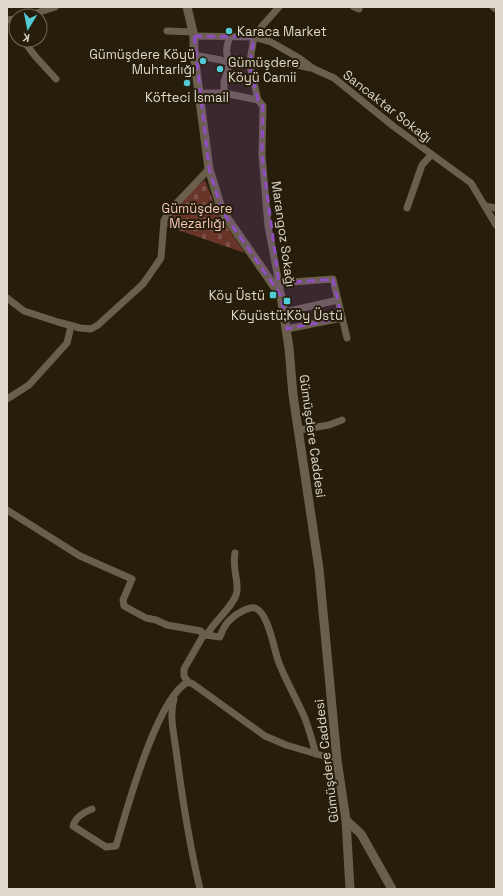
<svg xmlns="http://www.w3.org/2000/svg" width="503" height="896" font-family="'Space Grotesk',sans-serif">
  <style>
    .cemetery { fill: url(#cemetery-stones) }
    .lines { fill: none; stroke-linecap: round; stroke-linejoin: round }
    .minor { stroke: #6a5f4b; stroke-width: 7 }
    .tertiary { stroke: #6a5f4b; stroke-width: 9 }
    .marked { fill: #8f4ec2; fill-opacity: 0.2; stroke: #8f4ec2; stroke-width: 3; stroke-dasharray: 8 5; stroke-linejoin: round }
    .poi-dot { fill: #52cbd7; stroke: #261d0a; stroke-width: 1.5 }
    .labels { text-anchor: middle; stroke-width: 4; stroke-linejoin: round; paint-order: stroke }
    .poi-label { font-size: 13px; fill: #ded8cd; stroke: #261d0a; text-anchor: start }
    .street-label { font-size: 13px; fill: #ded8cd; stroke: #261d0a }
    .park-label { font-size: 13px; fill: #f5c6ba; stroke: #261d0a }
  </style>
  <defs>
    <pattern id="cemetery-stones" width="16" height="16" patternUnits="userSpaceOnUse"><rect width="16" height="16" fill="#683528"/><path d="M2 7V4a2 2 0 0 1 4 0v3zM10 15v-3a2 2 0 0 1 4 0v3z" fill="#7d5246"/></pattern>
  </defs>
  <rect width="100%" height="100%" fill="#261d0a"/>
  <path class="cemetery" d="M205 180 218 214 245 253 166 226C174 207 189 192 205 180Z"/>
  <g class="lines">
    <g class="minor">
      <path d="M279 7 263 25 254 37 251 55 250 66 258 100 263 106 262 155 268 226 281 294"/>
      <path d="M354 7 359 9"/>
      <path d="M493 7 496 9"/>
      <path d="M27 16 55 7"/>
      <path d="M7 20 16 19"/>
      <path d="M167 31 193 32"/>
      <path d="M194 36 254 37 271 42 299 58 314 69 334 78 393 126 471 183 496 225"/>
      <path d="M230 37C226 47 225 54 230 63L250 66 272 63 293 64 310 68"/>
      <path d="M23 40 35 56 56 79"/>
      <path d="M194 55 221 60 230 63 224 82V93"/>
      <path d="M199 93H224L258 100"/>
      <path d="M485 206 496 208"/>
      <path d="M407 208 422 165 431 155"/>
      <path d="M279 283 333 279 347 338"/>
      <path d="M7 298 24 311 58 322 80 328 91 329 98 325 143 284 161 258 164 220 173 207 209 169"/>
      <path d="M285 312 338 300"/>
      <path d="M287 329 342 318"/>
      <path d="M7 399 29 385 67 343 71 326"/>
      <path d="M299 430 329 425 342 420"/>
      <path d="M7 510 80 556 132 579 123 600 124 606 146 618 156 620 167 625 201 631 203 636 184 669V676L188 682"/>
      <path d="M206 635 220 637C222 631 226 623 231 619 236 614 249 606 255 608 269 613 274 651 279 663 286 681 296 698 304 716 309 728 312 741 316 754"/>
      <path d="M203 636 206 635 210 630C217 619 236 603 237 591 238 577 232 568 235 553"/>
      <path d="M174 699C169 715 174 734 176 750 182 797 189 843 200 889"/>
      <path d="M92 809C84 812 75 818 73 826L106 847 116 846C126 812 157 697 188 682L193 684 265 736 286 745 337 760"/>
    </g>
    <g class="tertiary">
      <path d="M187 7 194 36V55L209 169 222 211 281 296 289 348 293 395 319 569 337 760 346 820 350 889"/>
      <path d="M346 820 361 834 392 889"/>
    </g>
  </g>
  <path class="marked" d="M194 36 254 37 250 66 258 100 263 106 262 155 279 283 333 279 342 318 287 329 281 296 222 211 209 169Z"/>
  <g class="poi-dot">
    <circle cx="229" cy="31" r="4"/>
    <circle cx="203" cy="61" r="4"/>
    <circle cx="220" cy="69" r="4"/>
    <circle cx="187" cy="83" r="4"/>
    <rect x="269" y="291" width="8" height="8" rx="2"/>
    <rect x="283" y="297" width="8" height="8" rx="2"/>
  </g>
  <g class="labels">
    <g class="poi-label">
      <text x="237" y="36">Karaca Market</text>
      <text x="195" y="59" text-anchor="end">Gümüşdere Köyü<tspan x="195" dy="15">Muhtarlığı</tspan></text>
      <text x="228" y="67">Gümüşdere<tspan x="228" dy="15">Köyü Camii</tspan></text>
      <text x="187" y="102" text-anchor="middle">Köfteci İsmail</text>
      <text x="265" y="300" text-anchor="end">Köy Üstü</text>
      <text x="287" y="320" text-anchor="middle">Köyüstü;Köy Üstü</text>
    </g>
    <g class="street-label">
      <text transform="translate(388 106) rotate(38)" y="5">Sancaktar Sokağı</text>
      <text transform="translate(284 234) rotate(82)" y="5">Marangoz Sokağı</text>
      <text transform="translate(313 436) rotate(82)" y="5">Gümüşdere Caddesi</text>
      <text transform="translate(326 761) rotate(-97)" y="5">Gümüşdere Caddesi</text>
    </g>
    <g class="park-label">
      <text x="197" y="213">Gümüşdere<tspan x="197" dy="15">Mezarlığı</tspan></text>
    </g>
  </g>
  <rect width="503" height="896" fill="none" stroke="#ded8cd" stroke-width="16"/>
  <g transform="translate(28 28) rotate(190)"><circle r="19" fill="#261d0a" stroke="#706858"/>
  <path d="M0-3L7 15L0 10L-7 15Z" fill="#52cbd7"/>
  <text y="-6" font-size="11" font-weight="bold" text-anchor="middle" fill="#ded8cd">K</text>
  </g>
</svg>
